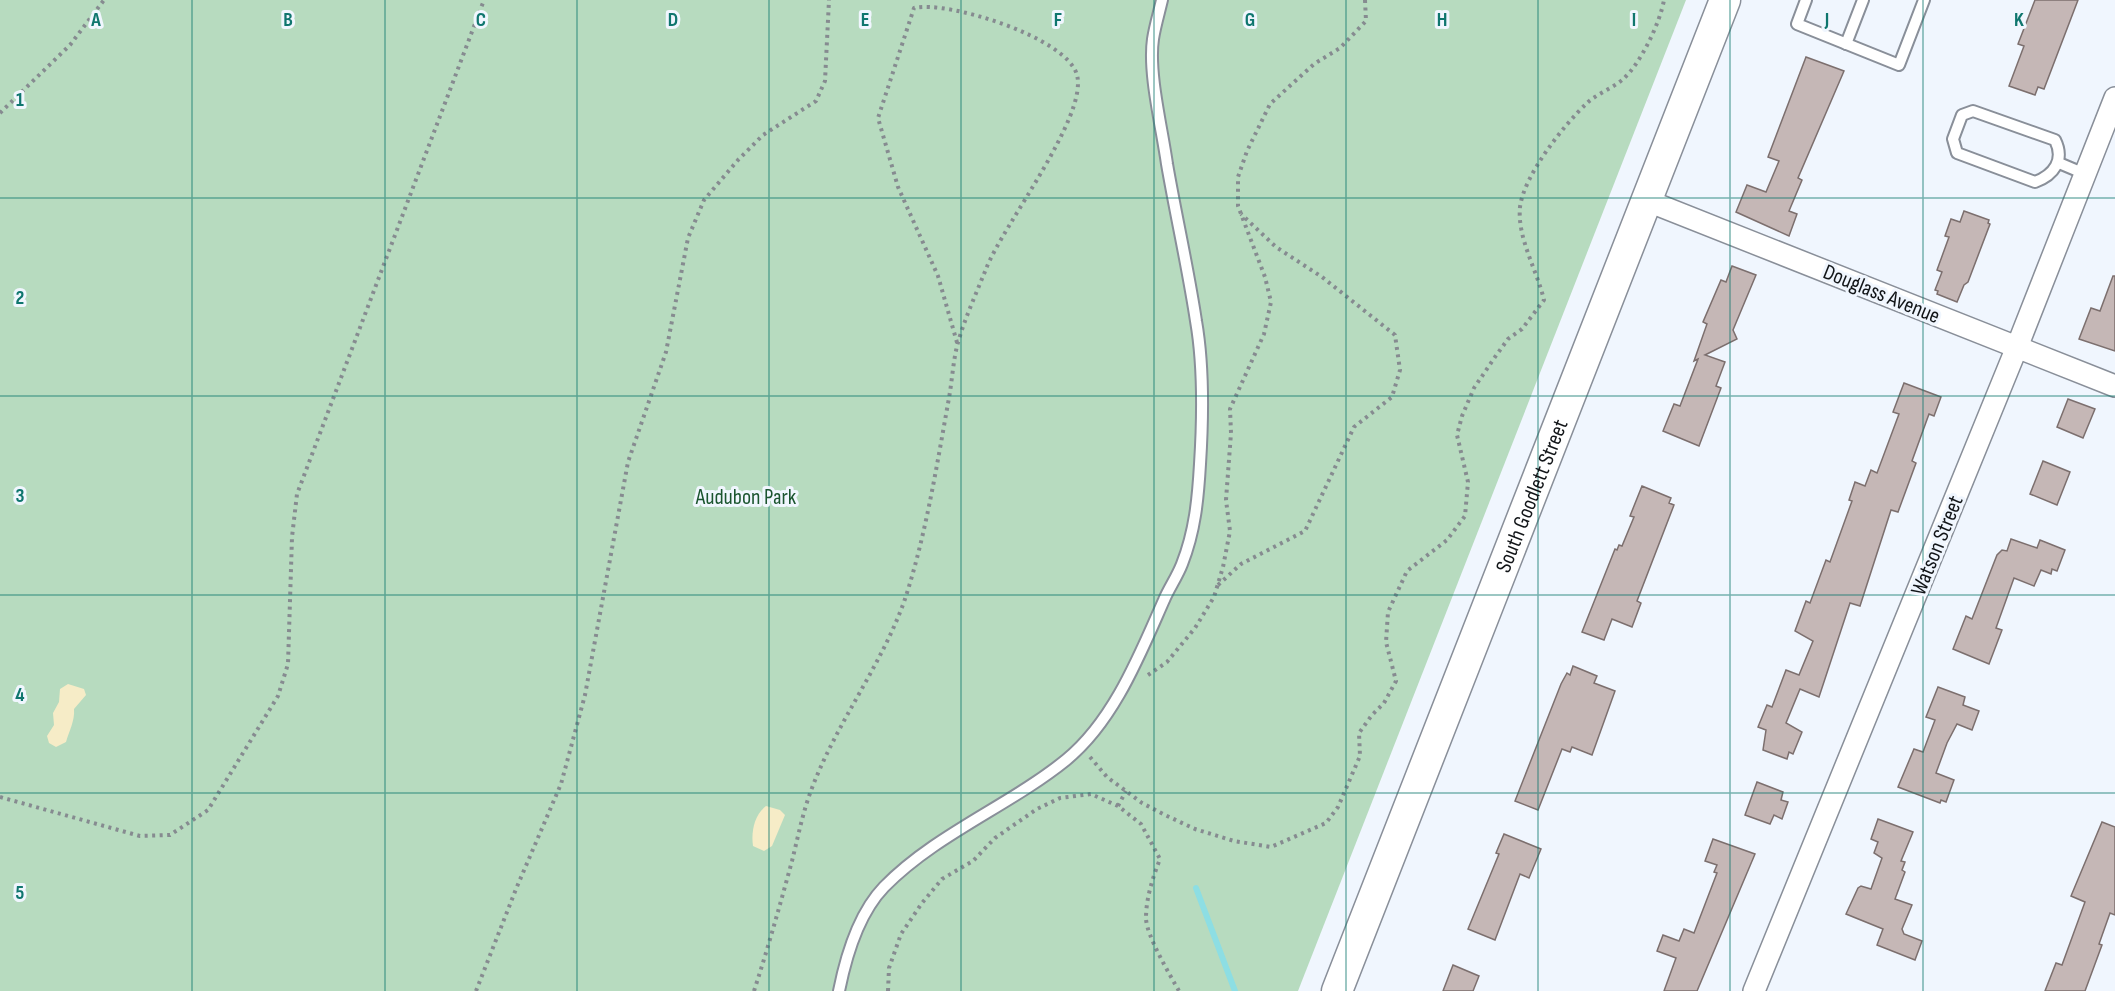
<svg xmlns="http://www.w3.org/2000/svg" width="2115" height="991" font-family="'Sofia Sans Condensed',sans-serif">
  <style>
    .green { fill: #b7dbbf }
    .sand { fill: #f6ecc7 }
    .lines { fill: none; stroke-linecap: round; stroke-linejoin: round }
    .stream { stroke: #8ddee3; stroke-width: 6 }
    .building { fill: #c5b7b6; stroke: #7c6f6e; stroke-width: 1.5 }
    .lane-casing { stroke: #898f99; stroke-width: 14 }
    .street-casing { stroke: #898f99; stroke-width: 24 }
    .secondary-casing { stroke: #898f99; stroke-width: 33 }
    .path { stroke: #868b90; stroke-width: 4; stroke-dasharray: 3 4.5; stroke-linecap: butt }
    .lane { stroke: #fff; stroke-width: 10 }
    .street { stroke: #fff; stroke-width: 21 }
    .secondary { stroke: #fff; stroke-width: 30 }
    .grid { fill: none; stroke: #0f766e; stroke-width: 1.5; stroke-opacity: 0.55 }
    .labels { text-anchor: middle; stroke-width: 6; stroke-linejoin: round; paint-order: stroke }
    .street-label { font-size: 22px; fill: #121518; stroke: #f0f6fe }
    .park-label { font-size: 22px; fill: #1b552f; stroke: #f0f6fe }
    .grid-label { font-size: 20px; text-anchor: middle; font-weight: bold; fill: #0f766e; stroke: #f0f6fe; stroke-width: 6; stroke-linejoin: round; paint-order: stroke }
  </style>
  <rect width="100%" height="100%" fill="#f0f6fe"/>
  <path class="green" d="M0 0H1686L1298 991H0Z"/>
  <g class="sand">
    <path d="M68 684 84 689 86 695 74 709C75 721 69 731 66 742L56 747 49 743 47 736 54 725 53 713 59 702 60 689Z"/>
    <path d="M766 806 780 810 785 815 772 846 764 851 753 846C751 832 754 815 766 806Z"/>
  </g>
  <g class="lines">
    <path class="stream" d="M1196 888 1235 991"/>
  </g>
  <g class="building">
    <path d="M2035 0H2078L2044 89 2038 87 2035 95 2009 86 2024 46 2018 44Z"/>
    <path d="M1806 57 1844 71 1798 178 1802 180 1789 211 1797 214 1789 236 1736 212 1747 185 1766 192 1779 161 1768 157Z"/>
    <path d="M1964 211 1989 220 1988 223 1990 224 1968 282 1964 285 1957 302 1937 294 1938 291 1935 290 1942 272 1937 270 1949 237 1945 236 1951 219 1960 222Z"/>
    <path d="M1732 266 1756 275 1733 330 1737 339 1705 355 1725 362 1716 386 1721 388 1699 446 1663 431 1674 404 1680 406 1698 359 1694 361 1707 324 1703 322 1721 280 1726 282Z"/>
    <path d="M2113 276H2115V351L2079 339 2091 308 2100 311Z"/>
    <path d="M1904 383 1941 397 1934 416 1929 414 1912 461 1916 463 1898 512 1891 510 1860 606 1850 603 1819 697 1800 689 1786 723 1802 732 1793 754 1789 752 1787 759 1763 750 1766 730 1758 727 1767 705 1772 707 1786 670 1799 675 1813 641 1795 631 1806 601 1810 603 1826 560 1830 562 1852 501 1849 500 1855 482 1865 486 1871 470 1877 473 1899 414 1893 412Z"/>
    <path d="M2068 399 2095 409 2083 438 2057 427Z"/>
    <path d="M2043 461 2070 472 2057 505 2030 494Z"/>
    <path d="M1642 486 1671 498 1669 503 1674 505 1637 601 1641 603 1632 627 1612 619 1604 640 1582 632 1615 549 1617 550 1619 545 1622 546 1634 517 1630 516Z"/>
    <path d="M2011 539 2037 548 2040 540 2065 550 2057 571 2052 569 2051 574 2041 570 2034 586 2014 578 1996 628 2002 630 1989 664 1953 649 1966 616 1972 619 1997 555 2002 550 2007 551Z"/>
    <path d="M1573 666 1597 676 1594 683 1615 691 1592 755 1572 747 1570 752 1562 749 1538 810 1515 801 1561 684 1567 673 1570 675Z"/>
    <path d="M1938 687 1965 697 1963 705 1979 711 1972 730 1957 724 1947 743 1936 773 1954 780 1946 802 1941 800 1940 803 1898 787 1914 749 1923 752 1935 720 1926 717Z"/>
    <path d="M1757 782 1783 792 1781 800 1788 802 1782 819 1774 815 1770 824 1745 815Z"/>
    <path d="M1878 819 1913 832 1901 861 1905 862 1902 870 1905 872 1895 899 1912 905 1902 929 1904 934 1922 941 1915 960 1877 945 1883 929 1846 914 1858 888 1861 886 1871 889 1882 858 1874 853 1878 842 1871 839Z"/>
    <path d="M2102 822 2115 827V915L2110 913 2099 944 2102 945 2085 991H2045L2056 963 2062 965 2085 902 2071 896Z"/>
    <path d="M1504 834 1541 849 1529 878 1520 874 1495 940 1468 929 1499 854 1496 853Z"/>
    <path d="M1713 839 1755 854 1697 991H1664L1676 958 1657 951 1663 935 1679 941 1684 929 1694 933 1717 873 1714 872 1717 865 1705 861Z"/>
    <path d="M1453 965 1479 976 1473 991H1443Z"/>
  </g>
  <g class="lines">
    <g class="lane-casing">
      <g id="lane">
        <path d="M1806 0 1797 24 1899 65 1924 0"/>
        <path d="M1846 44 1863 0"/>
        <path d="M1973 111 2055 140C2065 160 2054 175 2035 182L1957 153 1953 139 1962 115Z"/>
        <path d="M2059 163 2085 174"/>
        <path d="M839 991C846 956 858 914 884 887 936 834 1009 806 1066 760 1114 721 1140 654 1164 600 1169 588 1177 577 1182 564 1195 531 1198 499 1200 464 1203 417 1204 367 1196 321 1188 268 1176 216 1167 164 1162 128 1148 73 1153 39 1155 26 1159 13 1162 0"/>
      </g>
    </g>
    <g class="street-casing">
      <g id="street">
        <path d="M1648 201 2115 386"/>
        <path d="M1754 991 2017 347 2115 98"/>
      </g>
    </g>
    <g class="secondary-casing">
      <g id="secondary">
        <path id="s1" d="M1337 991 1725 0"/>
      </g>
    </g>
    <g class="path">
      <path d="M0 113 70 45 104 0"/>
      <path d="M1218 585 1241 564 1305 531 1354 427 1392 397 1400 370 1395 335 1322 277 1276 247 1241 214"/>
      <path d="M1148 675 1167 662 1195 628 1214 597 1223 567 1230 531 1226 500 1231 433 1230 409 1264 334 1271 302 1265 277 1238 206V177L1247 151 1270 104 1314 64 1340 48 1366 21 1365 0"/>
      <path d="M1090 757 1107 777 1142 803 1165 815 1195 829 1234 841 1271 847 1326 823 1338 807 1360 756 1359 733 1372 715 1384 703 1396 681 1386 642 1388 612 1407 571 1447 540 1465 516 1468 482 1457 435 1462 416 1474 388 1495 357 1508 339 1522 329 1544 300C1537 270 1517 238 1520 207 1524 175 1564 125 1587 103 1597 94 1611 89 1622 80 1640 65 1660 23 1664 0"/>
      <path d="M0 797 140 836 170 835 208 810 278 696 288 664 292 537 297 494 484 0"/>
      <path d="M1118 806 1126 791"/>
      <path d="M476 991 516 889 561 784 585 695 628 462 666 352 688 238 704 200 738 160 763 135 816 101 825 81 829 0"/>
      <path d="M754 991C768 948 780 905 792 861 798 837 803 811 812 788 837 722 882 665 905 599 926 535 937 464 949 398 952 381 953 363 957 346 964 320 976 294 986 269 1003 225 1088 117 1077 75 1067 37 946 0 914 8L878 118 898 187 938 276 958 346"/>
      <path d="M888 991 889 968 901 934 922 903 942 879 973 861 995 838 1037 809 1060 798 1091 794 1118 806 1141 824 1160 859C1153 877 1146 898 1146 918 1146 935 1170 975 1179 991"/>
    </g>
    <use href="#lane" class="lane"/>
    <use href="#street" class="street"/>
    <use href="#secondary" class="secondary"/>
  </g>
  <path class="grid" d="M192 0V991M385 0V991M577 0V991M769 0V991M961 0V991M1154 0V991M1346 0V991M1538 0V991M1730 0V991M1923 0V991M0 198H2115M0 396H2115M0 595H2115M0 793H2115"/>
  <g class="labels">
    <g class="street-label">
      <text transform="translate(1882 293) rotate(22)" y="8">Douglass Avenue</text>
      <text dy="8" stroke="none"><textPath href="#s1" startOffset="532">South Goodlett Street</textPath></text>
      <text transform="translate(1936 545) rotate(-68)" y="8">Watson Street</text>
    </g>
    <g class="park-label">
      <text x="746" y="504">Audubon Park</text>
    </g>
  </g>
  <g class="grid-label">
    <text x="96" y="26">A</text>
    <text x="288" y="26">B</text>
    <text x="481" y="26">C</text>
    <text x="673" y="26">D</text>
    <text x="865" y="26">E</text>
    <text x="1058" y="26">F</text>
    <text x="1250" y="26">G</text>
    <text x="1442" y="26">H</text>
    <text x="1634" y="26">I</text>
    <text x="1827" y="26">J</text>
    <text x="2019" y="26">K</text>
    <text x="20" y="106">1</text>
    <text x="20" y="304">2</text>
    <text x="20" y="502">3</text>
    <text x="20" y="701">4</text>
    <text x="20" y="899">5</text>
  </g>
</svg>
